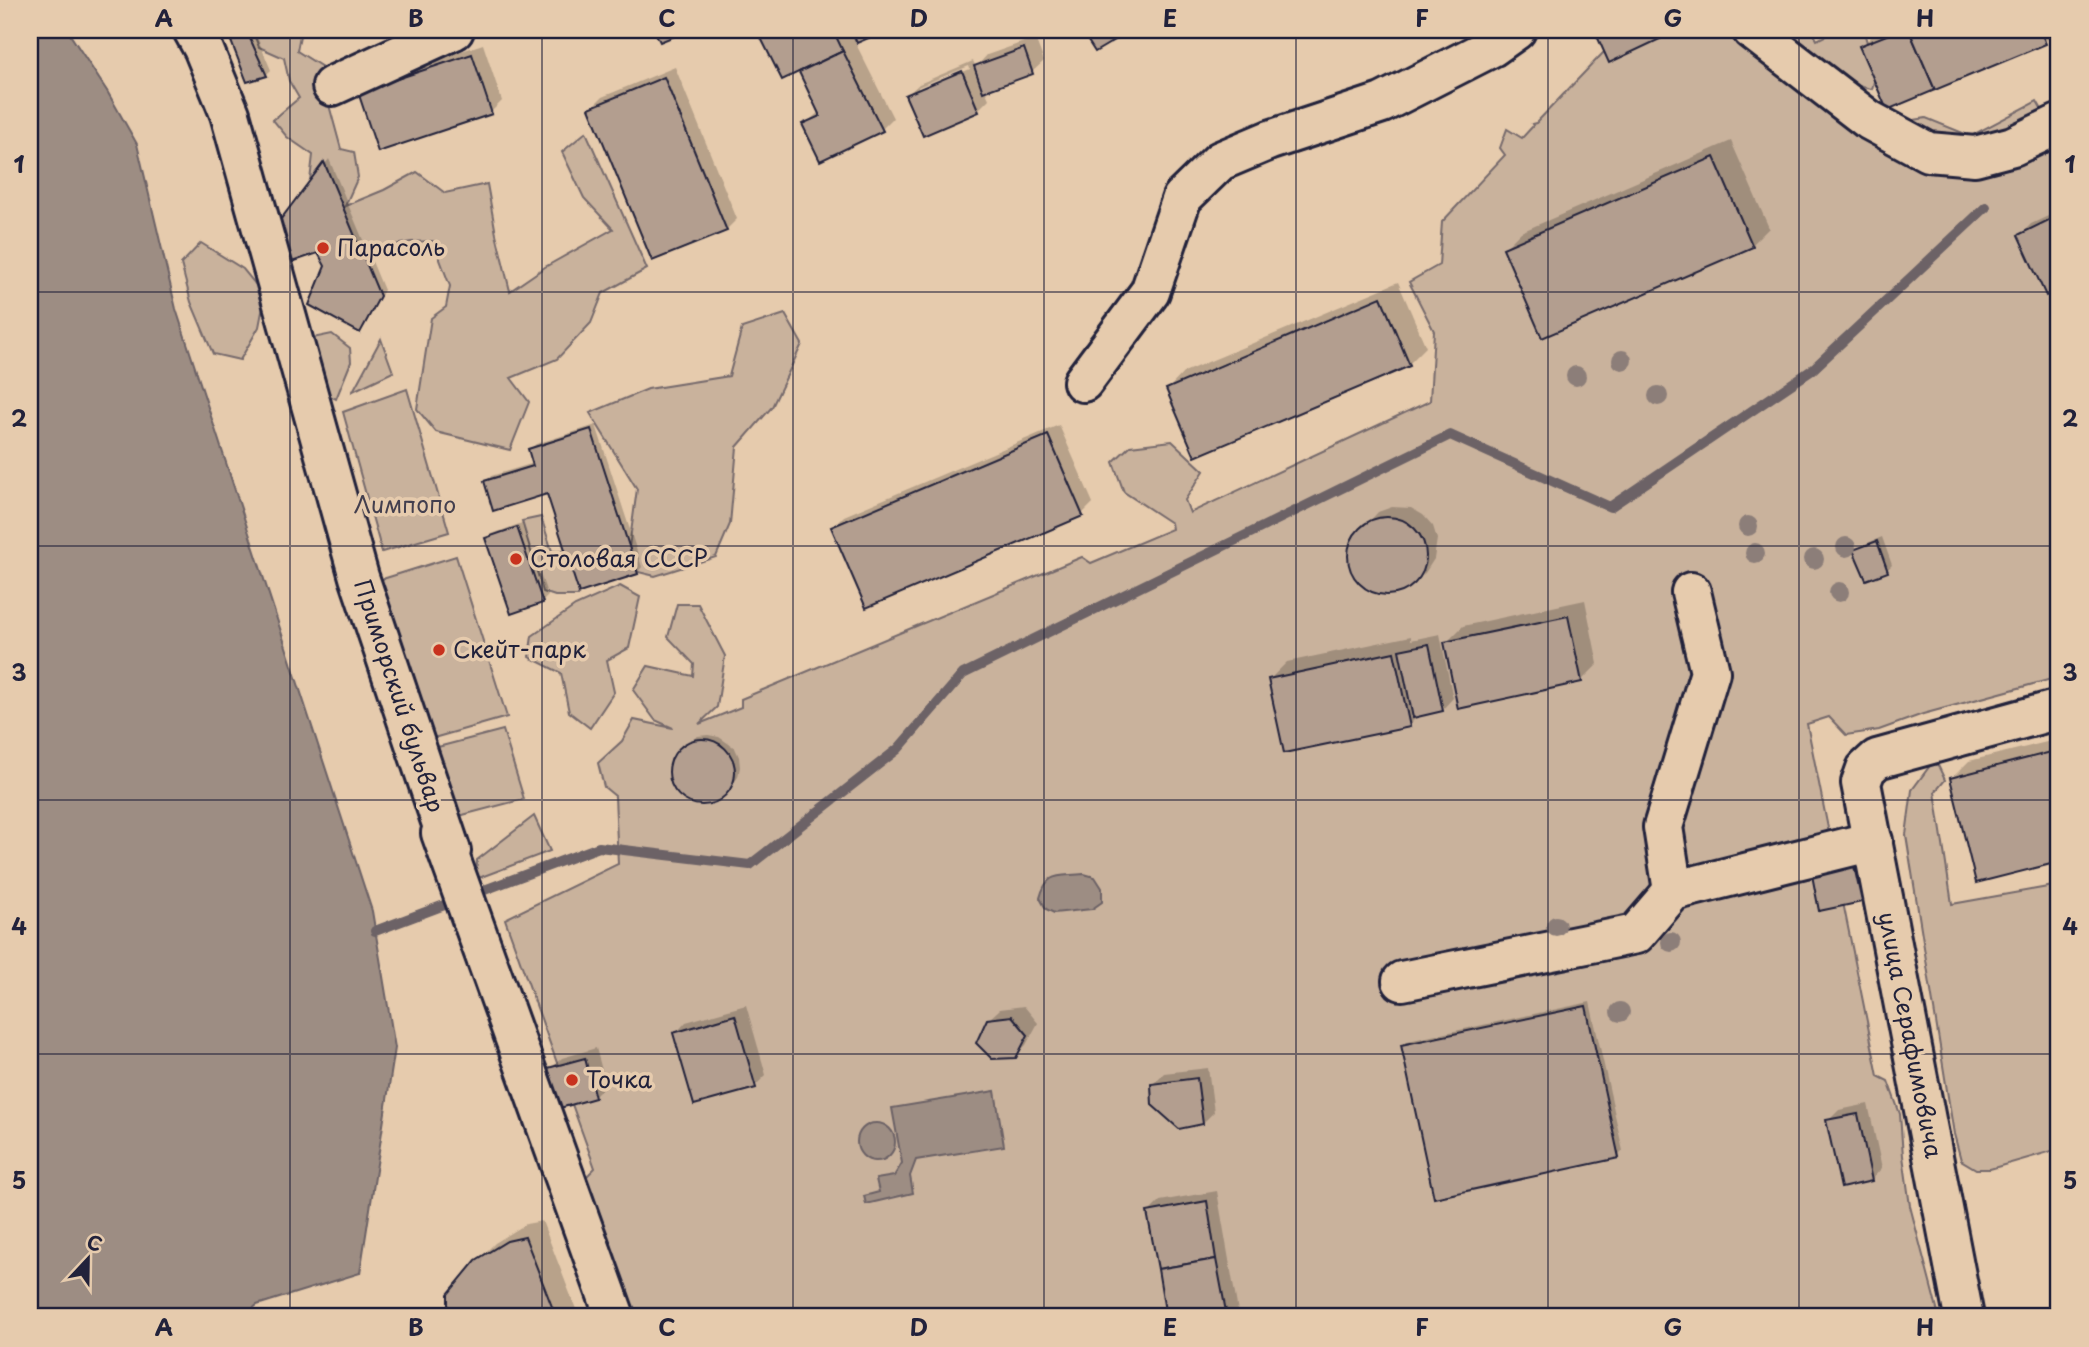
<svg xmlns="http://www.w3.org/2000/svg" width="2089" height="1347" font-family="'Playpen Sans',sans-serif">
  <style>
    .green { fill: #c9b29c; stroke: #766a6c; stroke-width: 2 }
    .water { fill: #9d8d83; stroke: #6c6266; stroke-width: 2 }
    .shadow { fill: #0003; fill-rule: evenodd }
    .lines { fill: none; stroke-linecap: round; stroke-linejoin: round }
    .stream { stroke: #6c6266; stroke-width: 10 }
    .building { fill: #b39e8f; stroke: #22223b; stroke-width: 2 }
    .minor-casing { stroke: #22223b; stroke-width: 44 }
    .minor { stroke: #e6cbad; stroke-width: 38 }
    .tree { fill: #8c7e79 }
    .grid { fill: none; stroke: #22223b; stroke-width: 2; stroke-opacity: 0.55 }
    .poi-dot { fill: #c8321e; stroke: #e6cbad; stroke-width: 2.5 }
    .labels { text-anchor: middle; stroke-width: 7; stroke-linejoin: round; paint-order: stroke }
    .poi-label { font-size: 23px; fill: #22223b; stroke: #e6cbad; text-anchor: start }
    .park-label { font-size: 23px; fill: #433f4e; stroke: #e6cbad }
    .street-label { font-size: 23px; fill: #22223b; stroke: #e6cbad }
    .neatline { fill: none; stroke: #22223b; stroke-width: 2.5 }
    .grid-label { font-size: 23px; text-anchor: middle; font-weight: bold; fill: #22223b }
  </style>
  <rect width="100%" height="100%" fill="#e6cbad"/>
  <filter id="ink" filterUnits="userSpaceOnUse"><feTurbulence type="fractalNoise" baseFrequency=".0143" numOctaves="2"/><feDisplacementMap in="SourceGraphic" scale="14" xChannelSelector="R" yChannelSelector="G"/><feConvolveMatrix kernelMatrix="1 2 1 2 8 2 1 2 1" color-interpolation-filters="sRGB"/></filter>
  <g filter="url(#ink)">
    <g class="green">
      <path d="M252 30H301L297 51 327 70 326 94 341 149 354 152 358 177 345 206 384 190 417 172 445 193 487 184 496 234 510 291 545 267 613 229 584 198 562 152 586 132 647 269 603 293 591 323 557 359 511 378 529 402 510 450 436 432 417 409 431 318 446 307 450 286 433 241 411 242 365 251 333 253 310 181 313 155 287 137 273 120 299 98 289 81 284 58 259 47Z"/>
      <path d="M1625 30H1812L1817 40 1837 30 1864 32 1876 74 1872 89 1853 85 1883 125 1926 118 1968 135 1969 137 2037 101 2059 139V677L1923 714 1879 730 1846 735 1829 717 1807 724 1878 1076 1888 1081 1900 1114 1903 1156 1910 1206 1939 1317H624L585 1194 587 1176 595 1168 505 919 618 864 615 796 604 787 598 763 622 741 634 720 673 728 655 720 633 690 648 666 693 676 694 664 668 637 677 604H698L725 656 717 707 699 724 741 707V699L1082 557 1091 563 1172 529 1171 523 1124 492 1113 462 1130 446 1172 441 1204 471 1185 500 1190 513 1430 401 1434 331 1409 282 1439 265 1442 222 1505 155 1500 148 1507 129 1522 138 1533 126 1532 124 1536 123Z"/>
      <path d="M201 243 243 269 265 296 259 327 240 360 213 354 191 302 181 264Z"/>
      <path d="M785 314 802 344 772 407 737 447 730 524 716 557 655 576 626 569 637 489 590 413 648 389 729 376 742 328Z"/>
      <path d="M332 334 350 348 351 362 336 399 319 391 303 340Z"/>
      <path d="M381 339 393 372 353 391Z"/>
      <path d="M407 389 449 532 382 552 343 412Z"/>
      <path d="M541 517 552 551 580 552 586 570 578 596H555L543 592 522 521Z"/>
      <path d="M456 556 507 717 423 741 370 583Z"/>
      <path d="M620 586 640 597 629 648 607 660 614 692 590 728 569 712 561 673 529 657 532 636 575 606Z"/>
      <path d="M503 730 524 799 455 817 434 748Z"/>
      <path d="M1935 759 1945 780 1935 792 1952 904 2059 885V1149L1990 1169H1976L1961 1160 1954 1134 1906 835 1912 790Z"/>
      <path d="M534 816 550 851 476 879 477 860Z"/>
    </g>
    <g class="water">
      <path d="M30 30H67L107 91 137 144 176 309 372 911 395 1048 360 1273 257 1305 243 1317H30Z"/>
      <path d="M1084 874 1095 877 1102 888V902L1092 909 1054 913 1046 909 1040 898C1047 871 1058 877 1084 874Z"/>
      <path d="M995 1091 1004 1146 916 1160 910 1176 913 1193 866 1204 864 1196 879 1192 876 1179 894 1176 902 1163 892 1108Z"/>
      <circle cx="876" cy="1142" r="19"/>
    </g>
    <g class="shadow">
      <path d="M254 30 271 70 266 75 233 41 238 36Z"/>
      <path d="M759 30H883L855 42 893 118 882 129 804 125 820 111 801 72 806 67 783 78Z"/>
      <path d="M1606 30H1669L1661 37 1610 60 1599 37Z"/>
      <path d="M1886 30H2046L2050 37 2045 42 1861 47 1872 36Z"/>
      <path d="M1035 38 1044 61 1032 72 985 90 989 99 978 110 907 95 919 84 973 61 976 67 987 55ZM969 66 970 69 918 91V87Z"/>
      <path d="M483 44 502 101 491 112 371 81Z"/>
      <path d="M675 67 737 219 726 230 591 108 602 97Z"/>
      <path d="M1731 141 1769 228 1752 245 1543 336 1505 248 1521 232Z"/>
      <path d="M329 159 384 290 365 326 360 331 319 250 280 223Z"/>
      <path d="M2059 211V288L2047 294 2020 235 2031 224Z"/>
      <path d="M1398 282 1426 347 1409 364 1168 389 1184 372Z"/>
      <path d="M596 425 642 567 637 573 548 492 486 482 491 476 534 463 530 449 536 444Z"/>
      <path d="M1059 425 1093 503 1082 514 833 527 844 516Z"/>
      <path d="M1392 507 1411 508 1423 515 1433 526 1437 539 1434 559 1425 573 1413 584 1396 594 1377 593 1357 580 1349 560 1352 541 1378 512Z"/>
      <path d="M522 523 548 596 542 602 487 539 492 534Z"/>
      <path d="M1882 537 1892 565 1887 570 1856 551 1861 546Z"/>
      <path d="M1585 600 1598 664 1581 681 1446 643 1463 626Z"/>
      <path d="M1440 634 1453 698 1442 710 1420 714 1409 725 1270 679 1287 662 1411 636V640Z"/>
      <path d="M708 735 719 737 735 748 739 757 740 767 738 777 727 792 711 803H701L691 801 682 796 675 788 672 777 671 766 675 756 688 742 698 736Z"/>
      <path d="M2059 739V860L1978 881 1952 778 1969 761Z"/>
      <path d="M1859 862 1866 896 1861 901 1814 876Z"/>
      <path d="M1590 1002 1623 1151 1618 1156 1403 1046 1408 1041Z"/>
      <path d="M746 1005 766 1075 755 1086 675 1034 686 1022Z"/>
      <path d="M1024 1006 1038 1023 1026 1045 1015 1056 988 1020 1000 1009Z"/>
      <path d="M596 1048 606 1085 595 1096 561 1106 550 1069 562 1058Z"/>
      <path d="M1208 1068 1214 1112 1203 1123 1153 1084 1164 1073Z"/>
      <path d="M1868 1104 1882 1168 1871 1180 1828 1121 1839 1110Z"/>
      <path d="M1217 1191 1239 1317H1168L1149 1212 1160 1201Z"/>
      <path d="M542 1221 579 1317H450V1295L477 1261 495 1243 526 1224Z"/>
    </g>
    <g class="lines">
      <path class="stream" d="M375 931 599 847 750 865 898 749 963 674 1450 435 1610 507 1812 370 1986 207"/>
    </g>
    <g class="building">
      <path d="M654 30H689L660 42Z"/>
      <path d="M757 30H833L843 51 782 80Z"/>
      <path d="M851 30H887L857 43Z"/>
      <path d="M1081 30H1132L1095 52Z"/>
      <path d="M1611 30H1658L1662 38 1609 63 1597 36Z"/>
      <path d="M1899 30H1909L1935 90 1887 110 1859 46Z"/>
      <path d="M1909 30H2040L2046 44 1935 90Z"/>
      <path d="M248 34 267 76 247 82 231 41Z"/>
      <path d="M1024 48 1033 74 983 92 974 66Z"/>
      <path d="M843 51 883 131 820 161 802 124 820 116 799 72Z"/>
      <path d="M472 54 492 114 378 152 358 92Z"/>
      <path d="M962 71 979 112 923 136 905 95Z"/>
      <path d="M664 77 727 231 652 261 589 108Z"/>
      <path d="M1714 157 1753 247 1542 338 1503 248Z"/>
      <path d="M324 162 380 296 360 333 309 305 325 266 318 253 292 262 278 223Z"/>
      <path d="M2059 215V290L2046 296 2018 235Z"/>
      <path d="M1381 297 1410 366 1195 457 1166 389Z"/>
      <path d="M591 429 638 574 579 593 547 494 493 511 484 481 533 466 528 449Z"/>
      <path d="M1048 435 1083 516 866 608 831 527Z"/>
      <circle cx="1387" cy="556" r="39"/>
      <path d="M517 527 543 603 511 614 485 538Z"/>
      <path d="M1877 541 1888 572 1866 580 1853 550Z"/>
      <path d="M1568 616 1582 682 1458 709 1444 642Z"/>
      <path d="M1429 644 1443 711 1413 718 1399 650Z"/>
      <path d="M1394 652 1410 727 1284 753 1268 679Z"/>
      <circle cx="702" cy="772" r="33"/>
      <path d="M2059 750V862L1976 883 1950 778Z"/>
      <path d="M1854 866 1862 902 1819 911 1812 875Z"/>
      <path d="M1586 1006 1619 1158 1434 1198 1401 1045Z"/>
      <path d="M735 1015 756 1088 694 1105 673 1033Z"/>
      <path d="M1012 1016 1028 1035 1016 1058 992 1059 976 1043 987 1019Z"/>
      <path d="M585 1058 595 1098 560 1108 548 1068Z"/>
      <path d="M1197 1078 1203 1124 1179 1129 1152 1105 1151 1084Z"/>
      <path d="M1858 1114 1872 1181 1841 1188 1826 1120Z"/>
      <path d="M1207 1201 1216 1259 1158 1269 1147 1212Z"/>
      <path d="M525 1237 556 1317H448V1294L476 1260 507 1241Z"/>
      <path d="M1216 1259 1227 1317H1166L1158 1269Z"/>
    </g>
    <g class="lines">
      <g class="minor-casing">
        <g id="minor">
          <path d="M193 30 203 48 230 114 359 577 451 851 441 833 615 1317"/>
          <path d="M1752 30 1869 120 1928 152 1975 156 2013 146 2059 124"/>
          <path d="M332 86 454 30"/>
          <path d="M1083 382 1150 292 1182 198 1220 161 1270 140 1382 103 1492 47 1516 30"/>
          <path d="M1673 891 1663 827 1710 672 1691 592"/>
          <path d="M1402 981 1636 934 1673 891 1873 841"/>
          <path d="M1964 1317 1861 783 1866 769 1877 759 2059 709"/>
        </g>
      </g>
      <use href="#minor" class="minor"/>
    </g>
    <g class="tree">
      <circle cx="1622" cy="360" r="10"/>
      <circle cx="1576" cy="376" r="10"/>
      <circle cx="1658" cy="396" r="10"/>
      <circle cx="1748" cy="526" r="10"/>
      <circle cx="1846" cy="547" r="10"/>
      <circle cx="1755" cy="553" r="10"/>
      <circle cx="1814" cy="559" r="10"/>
      <circle cx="1839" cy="592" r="10"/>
      <circle cx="1556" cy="926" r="10"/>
      <circle cx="1671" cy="942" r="10"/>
      <circle cx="1620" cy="1012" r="10"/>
    </g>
  </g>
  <path class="grid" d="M290 30V1317M542 30V1317M793 30V1317M1044 30V1317M1296 30V1317M1548 30V1317M1799 30V1317M30 292H2059M30 546H2059M30 800H2059M30 1054H2059"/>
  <g class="poi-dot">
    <circle cx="323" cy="248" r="7"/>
    <circle cx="516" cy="559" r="7"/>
    <circle cx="439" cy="650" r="7"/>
    <circle cx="572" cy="1080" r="7"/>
  </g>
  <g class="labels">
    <g class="poi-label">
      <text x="337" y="256">Парасоль</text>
      <text x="530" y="567">Столовая СССР</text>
      <text x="453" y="658">Скейт-парк</text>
      <text x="586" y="1088">Точка</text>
    </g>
    <g class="park-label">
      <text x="405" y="513">Лимпопо</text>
    </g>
    <g class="street-label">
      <text transform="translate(399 696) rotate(72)" y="8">Приморский бульвар</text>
      <text transform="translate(1910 1035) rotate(79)" y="8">улица Серафимовича</text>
    </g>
  </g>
  <rect width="2089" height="1347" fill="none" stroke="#e6cbad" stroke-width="77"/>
  <g transform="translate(88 1259) rotate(22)" stroke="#e6cbad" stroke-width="5" paint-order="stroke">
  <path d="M0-5L12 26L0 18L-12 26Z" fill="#22223b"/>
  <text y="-10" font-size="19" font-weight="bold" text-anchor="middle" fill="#22223b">С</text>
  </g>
  <rect x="38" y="38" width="2012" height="1270" class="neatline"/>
  <g class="grid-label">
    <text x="164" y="27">A</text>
    <text x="416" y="27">B</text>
    <text x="667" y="27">C</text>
    <text x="919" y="27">D</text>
    <text x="1170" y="27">E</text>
    <text x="1422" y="27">F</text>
    <text x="1673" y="27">G</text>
    <text x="1925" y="27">H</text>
    <text x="19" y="173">1</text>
    <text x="2070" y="173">1</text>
    <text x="19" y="427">2</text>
    <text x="2070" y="427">2</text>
    <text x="19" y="681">3</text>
    <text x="2070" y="681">3</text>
    <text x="19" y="935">4</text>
    <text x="2070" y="935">4</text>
    <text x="19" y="1189">5</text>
    <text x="2070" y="1189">5</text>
    <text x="164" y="1336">A</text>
    <text x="416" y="1336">B</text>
    <text x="667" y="1336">C</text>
    <text x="919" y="1336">D</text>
    <text x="1170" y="1336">E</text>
    <text x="1422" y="1336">F</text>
    <text x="1673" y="1336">G</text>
    <text x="1925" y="1336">H</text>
  </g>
</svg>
